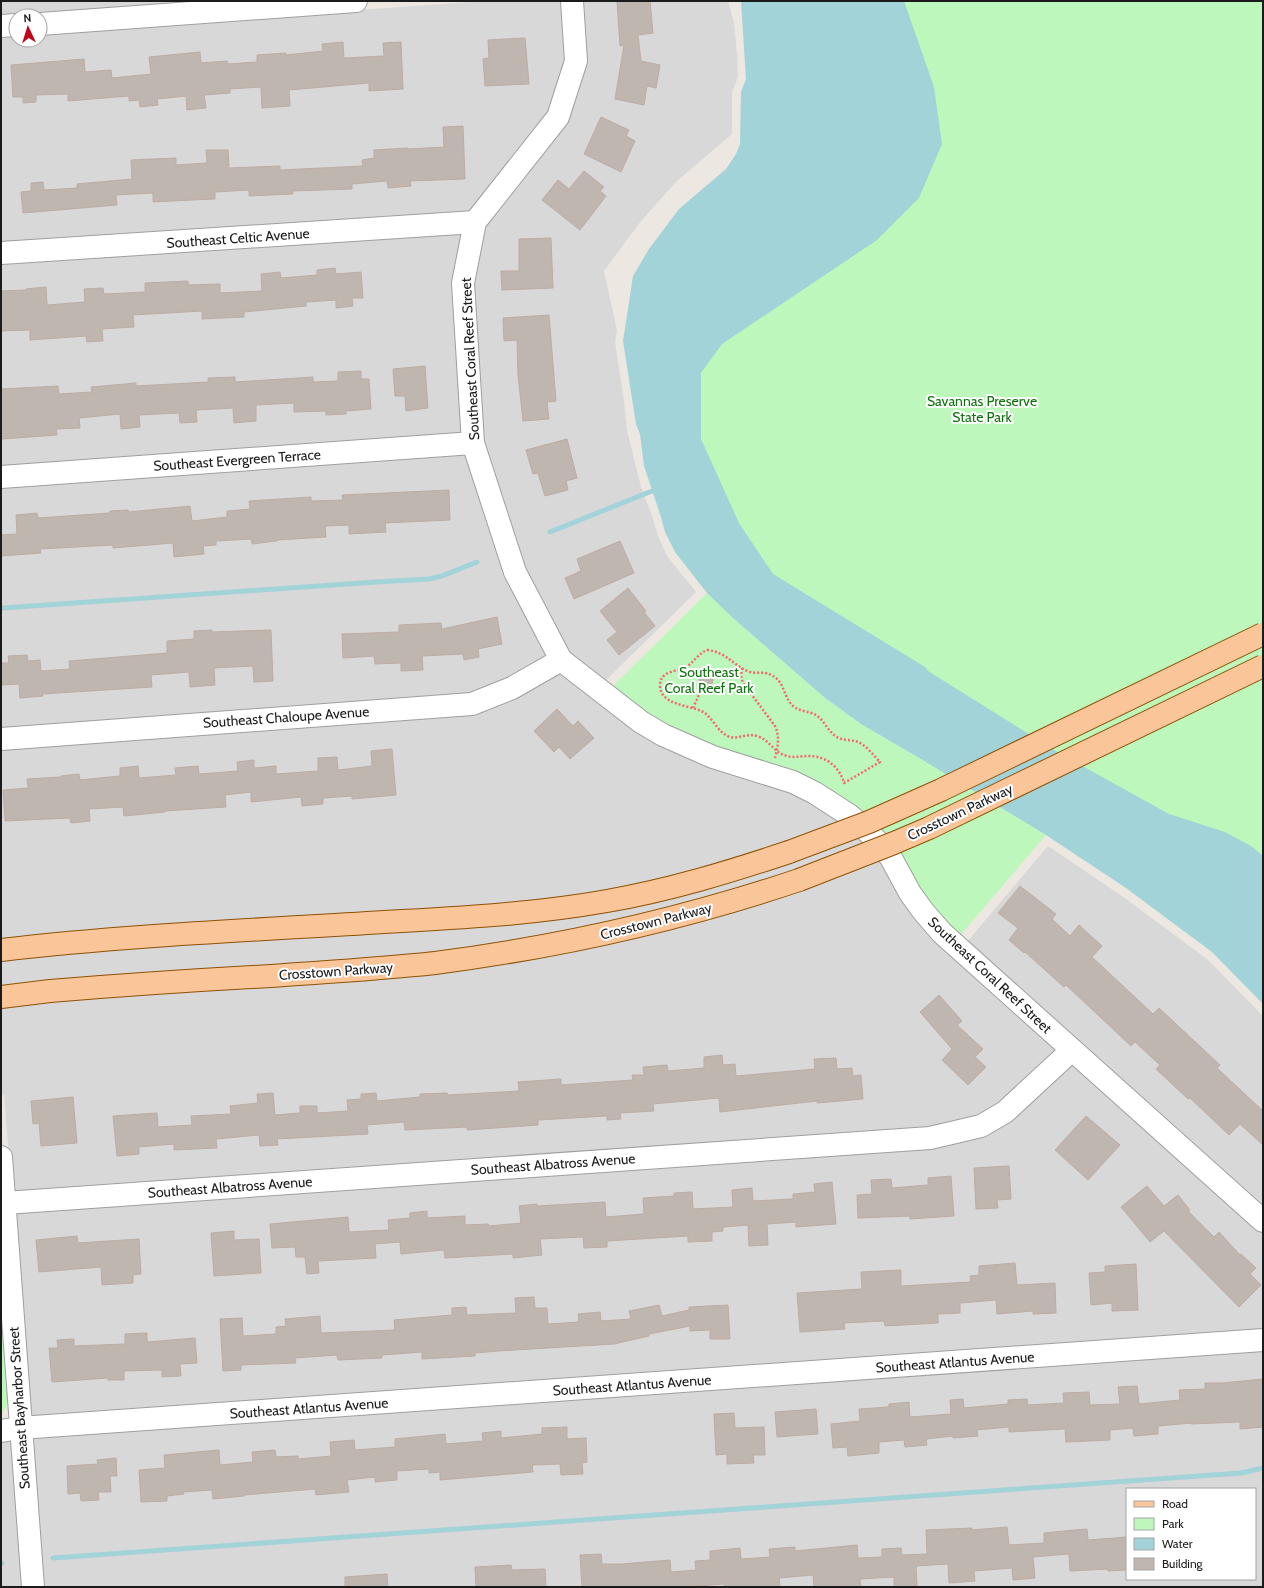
<svg xmlns="http://www.w3.org/2000/svg" width="1264" height="1588" font-family="Cabin,sans-serif">
  <style>
    .residential { fill: #d9d8d8; fill-rule: evenodd }
    .park { fill: #bef7bc }
    .water { fill: #a1d3d9 }
    .lines { fill: none; stroke-linecap: round; stroke-linejoin: round }
    .stream { stroke: #a1d3d9; stroke-width: 5 }
    .building { fill: #c0b6b0; stroke: #bdaca3 }
    .minor-casing { stroke: #9f9f9f; stroke-width: 24 }
    .major-casing { stroke: #8e5104; stroke-width: 24 }
    .path { stroke: #f66868; stroke-width: 2.5; stroke-dasharray: 2 2; stroke-linecap: butt }
    .minor { stroke: #fff; stroke-width: 22 }
    .major { stroke: #f9c599; stroke-width: 22 }
    .major-bridge-casing { stroke: #8e5104; stroke-width: 24; stroke-linecap: butt }
    .major-bridge { stroke: #f9c599; stroke-width: 22 }
    .labels { text-anchor: middle; stroke-width: 4; stroke-linejoin: round; paint-order: stroke }
    .street-label { font-size: 14px; fill: #1b1b1b; stroke: #fff }
    .park-label { font-size: 14px; fill: #10740e; stroke: #fff }
  </style>
  <rect width="100%" height="100%" fill="#ece7e0"/>
  <g class="residential">
    <path d="M1 1H227L1 17Z"/>
    <path d="M485 1H564L568 60 551 112 471 213 1 244V36L16 35V40H40V33Z"/>
    <path d="M580 1H728L734 23 737 54 738 77 732 92V134L677 181 641 221 604 271 617 330 615 342 624 401 627 430 641 487 652 516 658 536 667 556 696 592 604 682 567 653 522 568 482 441 471 283 483 225 564 123Z"/>
    <path d="M464 232 465 434 1 468V262Z"/>
    <path d="M468 452 549 656 509 680 470 694 1 730V487Z"/>
    <path d="M561 670 791 791 844 822 709 868 606 892 476 908 1 941V748L472 713Z"/>
    <path d="M860 836 868 844 796 872 713 898 551 936 433 953 1 987V960L77 951 477 926Z"/>
    <path d="M1048 846 1122 896 1207 959 1263 1016V1209L966 943Z"/>
    <path d="M881 858 1059 1050 1000 1104 978 1117 928 1129 12 1193 4 1095H1V1006L435 972Z"/>
    <path d="M1072 1062 1263 1233V1331L28 1418 14 1212 930 1147Z"/>
    <path d="M1263 1349V1587H41L29 1437ZM1127 1489H1255V1579H1127Z"/>
    <path d="M13 1438 25 1587H1V1440Z"/>
  </g>
  <g class="park">
    <path d="M804 1H1263V941L696 526 666 391Z"/>
    <path d="M707 593 733 618 824 697 861 724 921 759 1046 835 958 938 873 831 728 755 657 722 611 688Z"/>
    <path d="M1 1277 9 1401 1 1414Z"/>
  </g>
  <path class="water" d="M741 1H904L934 87 942 144 919 198 877 240 722 344 701 373V439L739 523 773 574 925 667 928 671 1059 753 1169 814 1225 832 1251 846 1263 856V1004L1212 952 1126 888 1046 835 921 759 861 724 824 697 733 618 707 593 675 552 665 532 661 517 644 466 640 434 636 424 623 341 633 276 649 249 679 209 726 169 736 154 740 144 741 92 746 79Z"/>
  <g class="lines">
    <g class="stream">
      <path d="M550 532 652 491"/>
      <path d="M3 608 376 582 429 579 442 576 477 562"/>
      <path d="M53 1558 1241 1473 1263 1468"/>
      <path d="M1 1563H2"/>
    </g>
  </g>
  <g class="building">
    <path d="M617 1H650L653 33 638 35 641 61 660 65 656 88 647 86 644 105 615 99 624 45 620 46Z"/>
    <path d="M525 38 529 84 485 86 483 59 489 58 488 40Z"/>
    <path d="M343 42 344 58 384 56 383 43 401 42 403 89 369 91V83L289 90 290 106 262 108 261 87 230 89V93L204 95 206 108 187 110 186 96 157 99 158 105 140 107 139 100 129 101V96L68 101V94L36 95V102L23 103V97H13L11 65 84 59 85 72 111 70 112 78 151 74 149 57 200 52 201 63 227 61 228 64 257 62V55L286 53V55L323 51 322 44Z"/>
    <path d="M601 117 629 130 626 136 635 141 621 172 584 154Z"/>
    <path d="M463 126 465 179 410 181 411 186 388 188 387 181 352 184V189L293 191V194L249 196V190L215 192V199L192 200 153 202V193L116 195 117 205 23 213 21 192 31 191V183L43 182 44 190 77 188V184L132 179 131 160 176 158V165L207 163 206 150H228L229 168 280 166V170L363 166 362 160 374 158V150L408 148V149L444 147 443 127Z"/>
    <path d="M584 171 604 187 600 191 606 196 580 230 542 200 558 180 569 189Z"/>
    <path d="M551 238 553 288 502 290 501 271H519V239Z"/>
    <path d="M335 268 336 274 361 272 363 298H352L353 306 336 308V300L306 302V306L244 312V317L202 319V311L133 315 134 327 102 329 103 341 87 342 86 336 30 340V330L1 331V291L26 290V289L46 287 47 305 85 302 84 289 103 288 104 294 145 292V283L188 281V285L220 284V293L262 291 261 274 280 272 281 278 317 275V270Z"/>
    <path d="M549 315 556 401 547 402 549 419 523 421 518 375 517 340 504 341 503 318Z"/>
    <path d="M425 366 428 408 406 411 405 396H395L393 369Z"/>
    <path d="M361 371V379H369L371 409 346 411V414L326 415V411L294 412V403L256 405V421L234 423 233 408 196 410 197 422 180 423 179 413 139 415 140 427 121 429 120 414 79 418 80 428 56 429 57 435 2 439 1 434V389L58 386 59 394 92 392 91 387 136 383V386L208 382V378L235 377V382L313 377V382L338 381V372Z"/>
    <path d="M567 439 577 478 566 481 568 490 545 496 538 473 533 474 526 450Z"/>
    <path d="M449 490 450 520 385 523 386 532 349 534V525L325 526 326 537 277 540V541L252 544 251 539 216 541V545L203 546 204 554 174 557 173 543 113 548V545L40 549 41 553 1 556V535L17 534 16 515 37 513 38 518 110 513V511L128 510 129 512 190 506 192 521 227 517V511L250 509 249 501 311 497V501L343 500 342 495Z"/>
    <path d="M620 541 634 573 574 599 565 578 581 571 577 559Z"/>
    <path d="M628 588 646 611 644 612 655 626 619 655 607 640 617 632 600 611Z"/>
    <path d="M497 617 502 644 478 649 479 657 464 660 463 654 422 656 423 670 401 671V663L375 664 374 656 343 658 342 634 399 632V625L441 623 442 629Z"/>
    <path d="M212 630V632L271 630 273 681 254 682 253 666 214 668 215 685 190 687 189 672 151 675 152 687 42 694 43 696 20 698 19 684 1 685V663H9L8 656 27 655 28 661 40 660 41 671 70 669 69 661 167 653V641L194 639V631Z"/>
    <circle cx="706" cy="680" r="7"/>
    <path d="M557 709 573 726 578 721 594 738 570 759 559 747 554 752 534 731Z"/>
    <path d="M392 749 396 795 352 799V796L323 798V804L302 806 301 797 251 802V792L225 795 226 807 165 811V812L124 816 123 807 89 809 90 821 71 823 70 818 5 821 3 790 28 788 27 779 61 777V776L79 774 80 780 120 776V768L138 766 139 778 176 775 175 768 198 766 199 774 238 771 237 762 254 760V768L276 766V774L318 771V758L337 757 338 770 372 766 371 751Z"/>
    <path d="M1020 886 1056 914 1052 919 1070 936 1079 925 1102 946 1092 957 1153 1014 1159 1008 1220 1065 1217 1068 1263 1111V1145L1240 1124 1229 1135 1190 1098 1188 1099 1156 1069 1160 1065 1135 1042 1131 1046 1066 985 1064 987 1025 952 1024 953 1009 940 1018 928 998 913Z"/>
    <path d="M939 995 962 1021 957 1025 983 1049 975 1057 986 1067 968 1085 942 1060 952 1049 920 1012Z"/>
    <path d="M722 1055 723 1065 735 1064 736 1076 815 1069 814 1059 836 1058 837 1069 852 1068 853 1076 861 1075 863 1099 817 1103V1101L720 1112 719 1098 653 1104 654 1111 620 1113 621 1119 607 1120V1116L538 1120V1125L467 1130V1127L405 1130 404 1122 367 1125 368 1134 277 1139 278 1145 260 1146 259 1135 216 1139 217 1148 174 1150V1144L139 1147V1154L117 1156 113 1116 157 1113 158 1127 192 1125 191 1116 231 1114 230 1106 258 1103 257 1094 273 1093 275 1115 300 1113V1106H317V1113L348 1111 347 1100 361 1099V1094L376 1093 377 1101 420 1097V1094L447 1093 448 1095 519 1091 518 1082 561 1079V1085L633 1080 632 1075H644L643 1067 667 1065 668 1071 704 1068V1057Z"/>
    <path d="M73 1097 77 1143 41 1146 39 1123 33 1124 31 1101Z"/>
    <path d="M1086 1116 1120 1145 1088 1180 1055 1150Z"/>
    <path d="M1009 1166 1011 1199 997 1200 998 1208 976 1209 974 1168Z"/>
    <path d="M951 1176 954 1216 910 1219V1216L858 1218 857 1195 872 1194 871 1180 891 1179 892 1188 928 1185V1178Z"/>
    <path d="M832 1182 836 1224 796 1227V1222L767 1224 768 1245 749 1246 748 1225 723 1227V1231L712 1232V1241L688 1242V1236L607 1241V1247L584 1248 583 1237 540 1239 542 1255 513 1258V1254L445 1258 444 1250 401 1254 400 1242 375 1244 376 1258 318 1261 319 1273 307 1274 305 1257H296L295 1247 272 1248 270 1224 348 1217 349 1232 389 1230 388 1220 410 1218V1213L427 1211V1218L465 1216V1225L488 1224 489 1226 521 1223 519 1206 537 1204V1206L605 1202 606 1217 644 1214 643 1198 674 1196V1193L692 1192 693 1209 733 1207 732 1190 752 1188 753 1201 793 1199V1194L815 1192 814 1184Z"/>
    <path d="M1147 1186 1164 1206 1178 1195 1190 1210 1188 1211 1214 1237 1219 1232 1240 1255 1241 1254 1256 1268 1250 1274 1261 1285 1239 1307 1164 1231 1150 1242 1121 1207Z"/>
    <path d="M234 1231V1240L259 1239 261 1273 214 1276 211 1233Z"/>
    <path d="M77 1236 78 1243 139 1239 141 1274 133 1275V1283L102 1285 101 1267 39 1272 36 1240Z"/>
    <path d="M1015 1263 1017 1285 1055 1283 1056 1313 1033 1314V1311L997 1314 996 1300 960 1303V1313L938 1314V1323L885 1326 884 1321 844 1323 845 1329 800 1332 797 1293 862 1289 861 1272 901 1270V1286L971 1282 970 1276 979 1275V1266Z"/>
    <path d="M1136 1264 1138 1310 1112 1311V1303L1091 1305 1089 1273 1105 1272V1266Z"/>
    <path d="M534 1297 535 1308H547L548 1324 579 1322 578 1314 600 1312 601 1321 631 1319 629 1311 659 1305 662 1316 689 1310V1307L728 1305 730 1339H710V1330L690 1331V1326L649 1334V1336L614 1344 498 1351 475 1353V1356L422 1359V1352L382 1355V1358L338 1360 337 1355 295 1358 296 1363 241 1365V1370L223 1371 220 1319 242 1318 243 1336 276 1334V1327L286 1326 285 1319 320 1316 321 1333 395 1330 394 1320 452 1315V1308L466 1307 467 1315 516 1313 515 1298Z"/>
    <path d="M147 1333V1342L195 1338 197 1363 180 1364 181 1376 162 1377V1370L124 1371V1380H108V1378L52 1382 49 1348H58L57 1340 74 1339V1346L125 1344V1334Z"/>
    <path d="M1263 1379V1427L1240 1429V1422L1191 1424V1423L1158 1426V1434L1134 1436 1133 1428 1110 1430V1440L1066 1442 1065 1429 1009 1432V1427L977 1430 978 1436 953 1438V1436L926 1439 927 1445 905 1447 904 1440 879 1442V1453L848 1456 847 1447 833 1448 831 1424 860 1421 859 1409 889 1407V1404L909 1402 910 1417 951 1414 950 1400 963 1399 964 1408 1008 1404V1400L1027 1399 1028 1405 1064 1403 1063 1393 1089 1392 1090 1405 1120 1404 1118 1387 1137 1386 1139 1404 1180 1400 1179 1390 1205 1389V1383H1222Z"/>
    <path d="M816 1409 818 1434 777 1437 775 1412Z"/>
    <path d="M734 1413 735 1428 764 1427 765 1455H753L754 1463 727 1464V1454L716 1455 714 1414Z"/>
    <path d="M567 1427V1439L586 1438 587 1462 582 1463 583 1474 561 1475 560 1464 532 1465 533 1472 440 1480V1472L429 1473V1469L397 1471V1480L375 1482V1477L347 1480 349 1492 316 1495 315 1489 244 1495V1496L213 1499 212 1490 183 1492 184 1494 167 1496V1501L141 1502 139 1470 165 1468 164 1455 219 1450 220 1465 253 1462 252 1452 275 1450 276 1457 298 1456V1459L331 1456 330 1442 354 1440 355 1450 395 1447V1439L445 1434 446 1444 483 1441 482 1433 501 1431V1438L542 1434V1428Z"/>
    <path d="M116 1458 117 1476H110L111 1492H98L99 1500 81 1501 80 1493 68 1494 67 1466 98 1464 97 1460Z"/>
    <path d="M1007 1527 1009 1545 1044 1543V1533L1074 1530 1087 1529 1088 1540 1127 1537V1570L1108 1571V1569L1070 1571 1069 1554 1033 1557 1035 1578 1013 1580 1012 1568 974 1571 975 1581 949 1583 948 1564 916 1566 917 1586 894 1587V1577L860 1579 861 1587H842V1586L814 1587 813 1575 779 1578 780 1587H724V1584L684 1587H582L580 1555 601 1554 602 1564H622L670 1560 671 1572 696 1570 695 1561 710 1560V1551L740 1548 741 1559 770 1557 769 1549 795 1547V1551L857 1545 858 1558 882 1557V1549L901 1548 902 1555 927 1554 926 1530 972 1528V1530Z"/>
    <path d="M511 1565 512 1570 545 1569 546 1587H476L475 1567Z"/>
    <path d="M387 1574 388 1587H345V1577Z"/>
  </g>
  <g class="lines">
    <g class="minor-casing">
      <g id="minor">
        <path d="M572 1 576 61 558 117 475 222 463 283 473 443 515 572 561 660 641 722 663 735 713 757 793 782 815 793 849 815 860 824 882 846 891 858 910 893 923 911 942 933 1263 1221"/>
        <path d="M40 24 356 1"/>
        <path d="M1 26 16 25"/>
        <path d="M1 253 475 222"/>
        <path d="M1 477 473 443"/>
        <path d="M1 739 472 704 512 688 561 660"/>
        <path d="M1 1157 33 1587"/>
        <path d="M5 1203 930 1138 981 1126 1005 1112 1072 1050"/>
        <path d="M1 1431 20 1428 1263 1340"/>
      </g>
    </g>
    <g class="major-casing">
      <g id="major">
        <path d="M1 950C128 935 257 930 384 922 459 918 534 914 607 901 670 890 729 872 789 852"/>
        <path d="M1 997 50 991C124 985 197 980 271 976 326 972 380 969 435 963 559 947 680 920 799 880"/>
      </g>
    </g>
    <g class="path">
      <path d="M707 650C727 652 733 666 750 672 757 674 765 671 771 675 785 681 783 697 793 706 800 712 809 711 816 715 825 721 828 732 837 737 843 741 851 739 858 742 866 745 874 756 880 762L844 783C839 766 826 756 808 756 801 756 794 758 787 756 774 753 770 740 757 736 748 733 739 739 730 737 717 733 713 716 701 711 688 705 660 705 660 685 660 680 662 677 666 674 672 671 679 670 686 667 694 662 698 654 707 650Z"/>
      <path d="M742 668 741 676 743 683 775 726C780 737 778 746 775 758"/>
      <path d="M693 708 703 686"/>
    </g>
    <use href="#minor" class="minor"/>
    <use href="#major" class="major"/>
    <g class="major-bridge-casing">
      <g id="major-bridge">
        <path d="M789 852 869 822 941 790 1263 634"/>
        <path d="M799 880 894 843 929 828 1263 666"/>
      </g>
    </g>
    <use href="#major-bridge" class="major-bridge"/>
  </g>
  <g class="labels">
    <g class="street-label">
      <text transform="translate(238 238) rotate(-4)" y="5">Southeast Celtic Avenue</text>
      <text transform="translate(470 359) rotate(-93)" y="5">Southeast Coral Reef Street</text>
      <text transform="translate(237 460) rotate(-4)" y="5">Southeast Evergreen Terrace</text>
      <text transform="translate(286 717) rotate(-4)" y="5">Southeast Chaloupe Avenue</text>
      <text transform="translate(960 812) rotate(-25)" y="5">Crosstown Parkway</text>
      <text transform="translate(656 921) rotate(-14)" y="5">Crosstown Parkway</text>
      <text transform="translate(336 971) rotate(-4)" y="5">Crosstown Parkway</text>
      <text transform="translate(990 975) rotate(43)" y="5">Southeast Coral Reef Street</text>
      <text transform="translate(553 1164) rotate(-4)" y="5">Southeast Albatross Avenue</text>
      <text transform="translate(230 1187) rotate(-4)" y="5">Southeast Albatross Avenue</text>
      <text transform="translate(955 1362) rotate(-4)" y="5">Southeast Atlantus Avenue</text>
      <text transform="translate(632 1385) rotate(-4)" y="5">Southeast Atlantus Avenue</text>
      <text transform="translate(19 1408) rotate(-94)" y="5">Southeast Bayharbor Street</text>
      <text transform="translate(309 1408) rotate(-4)" y="5">Southeast Atlantus Avenue</text>
    </g>
    <g class="park-label">
      <text x="982" y="406">Savannas Preserve<tspan x="982" dy="16">State Park</tspan></text>
      <text x="709" y="677">Southeast<tspan x="709" dy="16">Coral Reef Park</tspan></text>
    </g>
  </g>
  <rect width="1264" height="1588" fill="none" stroke="#1b1b1b" stroke-width="4"/>
  <rect x="1126" y="1488" width="130" height="92" fill="#ffffff" stroke="#a4a4a4"/>
  <rect x="1134" y="1501" width="20" height="6" fill="#f9c599" stroke="#a4a4a4"/>
  <text x="1162" y="1508" font-size="12" fill="#1b1b1b">Road</text>
  <rect x="1134" y="1518" width="20" height="12" fill="#bef7bc" stroke="#a4a4a4"/>
  <text x="1162" y="1528" font-size="12" fill="#1b1b1b">Park</text>
  <rect x="1134" y="1538" width="20" height="12" fill="#a1d3d9" stroke="#a4a4a4"/>
  <text x="1162" y="1548" font-size="12" fill="#1b1b1b">Water</text>
  <rect x="1134" y="1558" width="20" height="12" fill="#c0b6b0" stroke="#a4a4a4"/>
  <text x="1162" y="1568" font-size="12" fill="#1b1b1b">Building</text>
  <g transform="translate(28 28) rotate(356)"><circle r="19" fill="#ffffff" stroke="#a4a4a4"/>
  <path d="M0-3L7 15L0 10L-7 15Z" fill="#c00519"/>
  <text y="-6" font-size="11" font-weight="bold" text-anchor="middle" fill="#1b1b1b">N</text>
  </g>
</svg>
